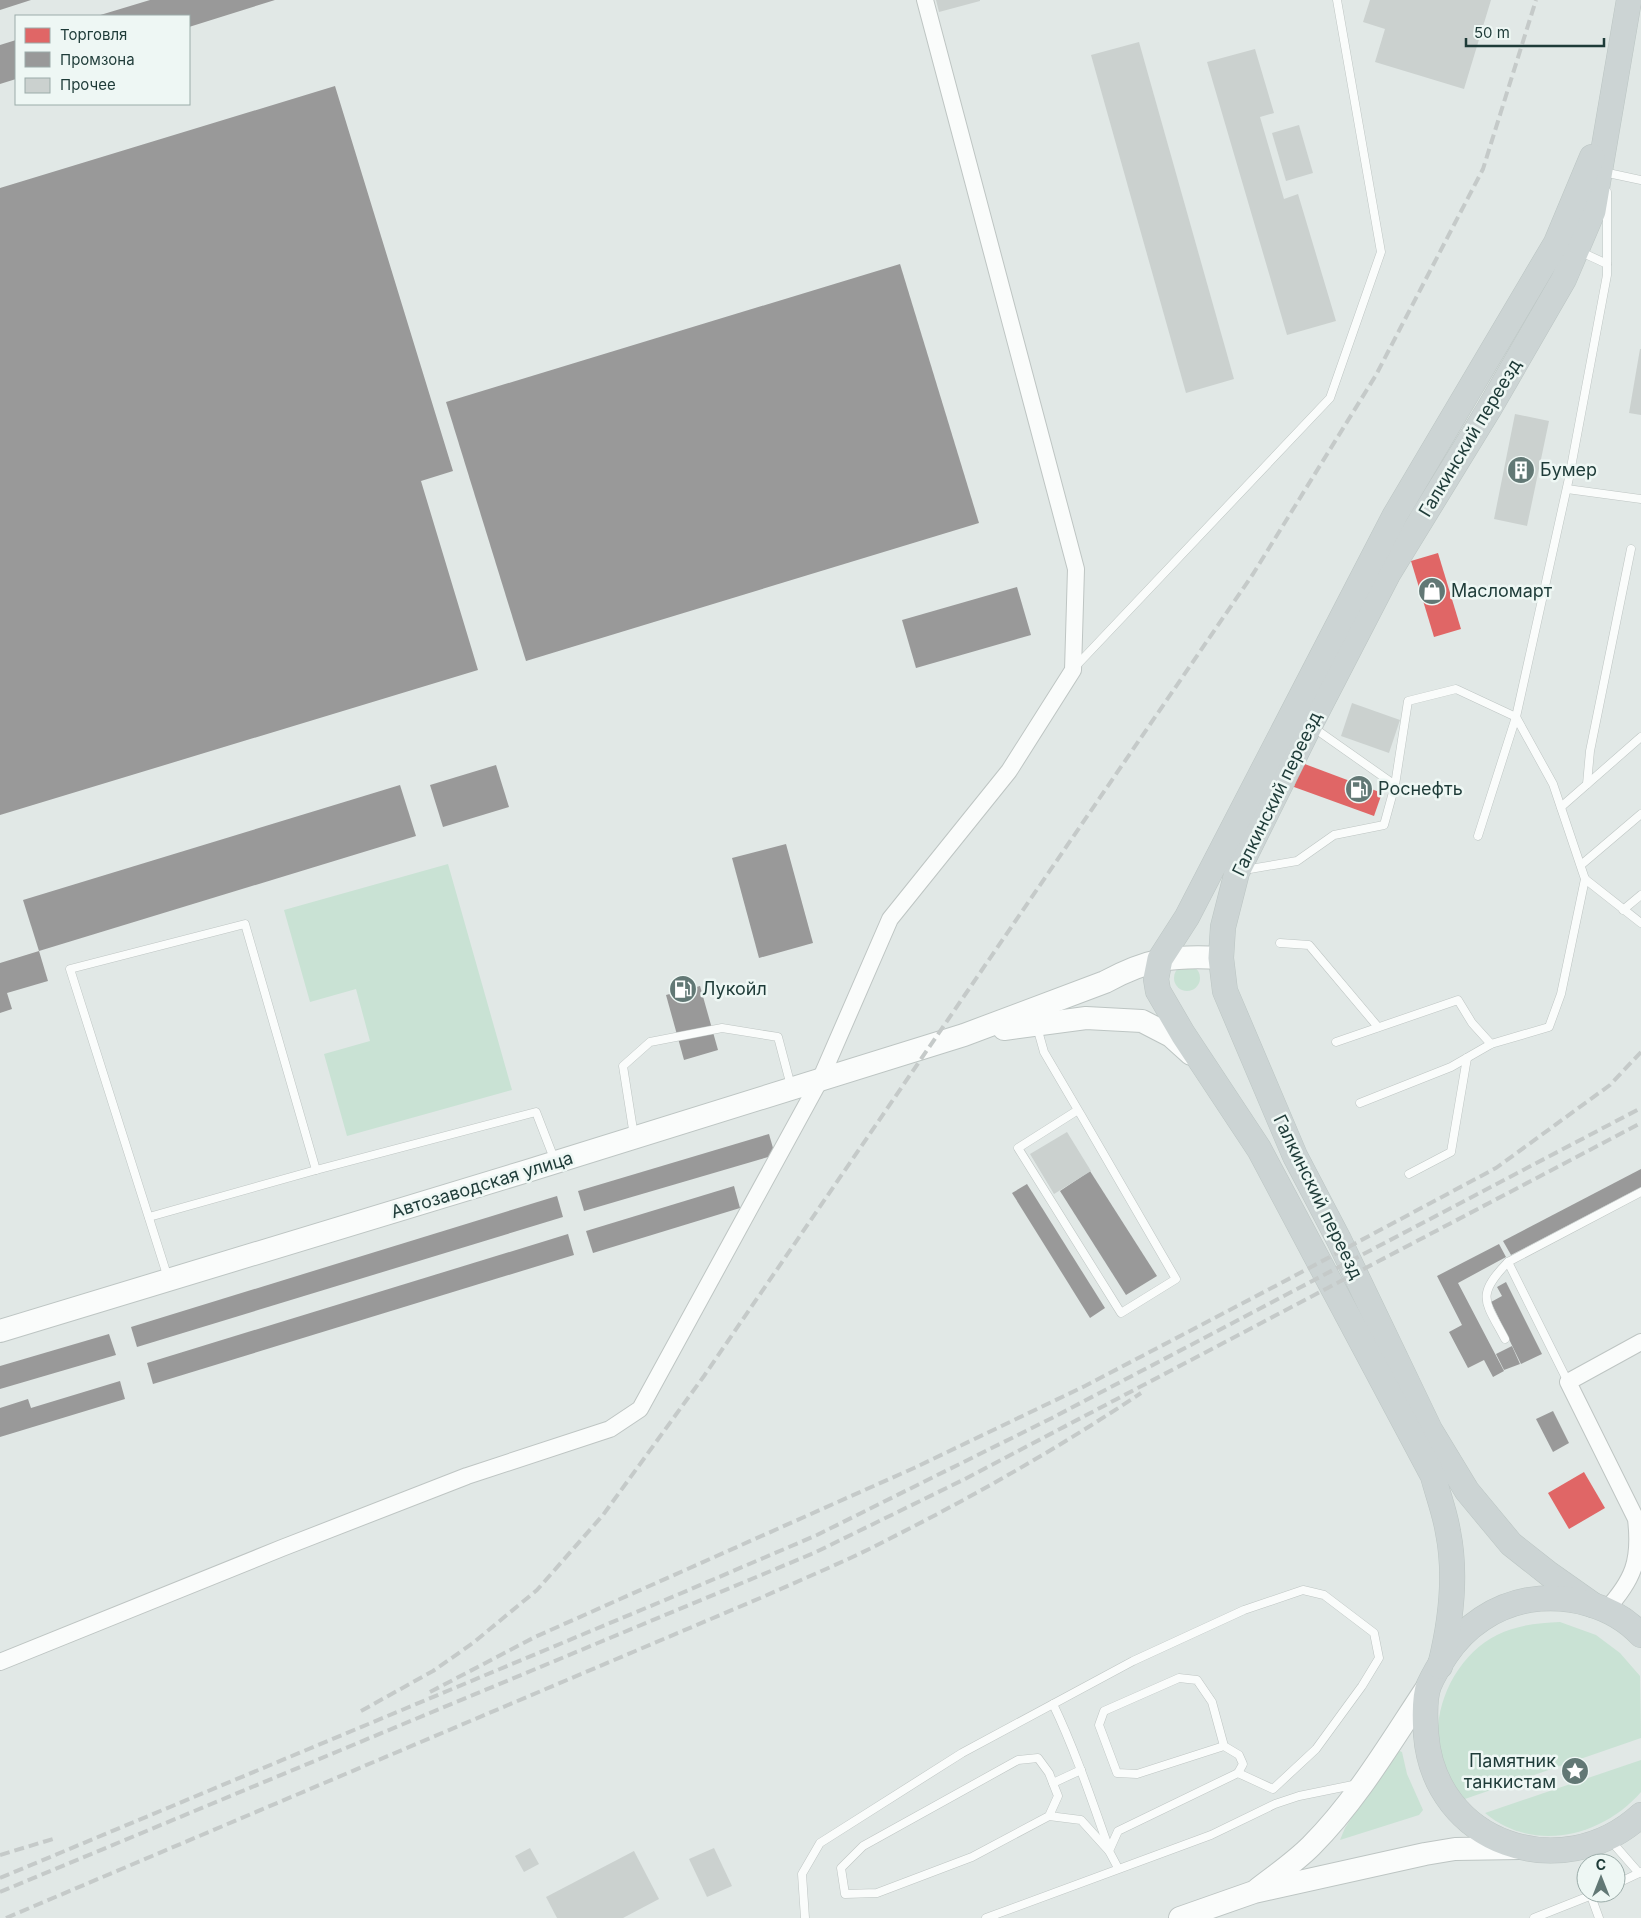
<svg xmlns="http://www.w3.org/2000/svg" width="1641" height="1918" font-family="Inter,sans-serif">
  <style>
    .green { fill: #c9e2d4 }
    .shops { fill: #e06666 }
    .industry { fill: #999 }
    .building { fill: #cbd1cf }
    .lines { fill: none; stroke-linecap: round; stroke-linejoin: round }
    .lane-casing { stroke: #bec5c3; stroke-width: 9 }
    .street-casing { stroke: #bec5c3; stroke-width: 18 }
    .secondary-casing { stroke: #bdc5c3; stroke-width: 24 }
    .primary-casing { stroke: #bbc5c3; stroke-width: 26 }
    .lane { stroke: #fafcfb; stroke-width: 8 }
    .street { stroke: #fafcfb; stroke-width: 16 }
    .secondary { stroke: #fafcfb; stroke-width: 22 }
    .primary { stroke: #ccd4d4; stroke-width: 25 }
    .rail { stroke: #c5cac9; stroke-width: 4; stroke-dasharray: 10 5; stroke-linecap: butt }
    .labels { text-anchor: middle; stroke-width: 5; stroke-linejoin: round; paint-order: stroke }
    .street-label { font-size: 18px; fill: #1e3b38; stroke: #eef7f4 }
    .poi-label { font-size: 18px; fill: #1e3b38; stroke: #eef7f4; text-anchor: start }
  </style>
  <rect width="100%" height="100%" fill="#e1e8e6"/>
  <g class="green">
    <path d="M448 864 512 1090 347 1136 324 1054 370 1041 356 989 310 1002 284 910Z"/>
    <circle cx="1187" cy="978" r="13"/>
    <path d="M1560 1622 1596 1635 1620 1653 1640 1676 1641 1738 1462 1800C1451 1784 1442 1768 1439 1748 1432 1705 1458 1654 1497 1635 1517 1625 1538 1623 1560 1622Z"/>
    <path d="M1395 1749 1402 1752 1407 1774 1423 1810 1419 1815 1340 1840 1345 1828Z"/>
    <path d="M1641 1760V1792C1603 1836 1534 1854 1485 1813Z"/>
  </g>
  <g class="shops">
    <path d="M1438 553 1461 629 1434 637 1411 561Z"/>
    <path d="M1302 763 1382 793 1374 816 1294 787Z"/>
    <path d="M690 982 692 991 675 995 673 987Z"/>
    <path d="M1584 1472 1605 1508 1569 1529 1548 1493Z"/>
  </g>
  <g class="industry">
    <path d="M0 0H31L0 10Z"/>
    <path d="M150 0H275L189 27V16H97Z"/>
    <path d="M16 40V79L0 84V45Z"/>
    <path d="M335 86 453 471 421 481 478 670 0 815V188Z"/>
    <path d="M900 264 979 523 526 661 446 402Z"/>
    <path d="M1017 587 1031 635 916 668 902 620Z"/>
    <path d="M496 765 509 807 443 827 430 785Z"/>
    <path d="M400 785 416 836 39 951 23 900Z"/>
    <path d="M786 844 813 943 759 958 732 858Z"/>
    <path d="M39 951 48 981 7 993 12 1009 0 1013V963Z"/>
    <path d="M700 986 718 1050 684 1060 666 995Z"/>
    <path d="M769 1134 775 1155 584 1211 578 1191Z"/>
    <path d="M1641 1169V1187L1511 1255 1503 1241Z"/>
    <path d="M1090 1171 1157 1276 1126 1295 1060 1191Z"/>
    <path d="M1027 1184 1105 1308 1090 1318 1012 1193Z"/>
    <path d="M734 1186 740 1208 593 1253 586 1231Z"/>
    <path d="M557 1196 563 1217 137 1347 131 1327Z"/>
    <path d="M568 1234 574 1255 153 1384 147 1363Z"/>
    <path d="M1499 1244 1506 1257 1458 1283 1504 1371 1493 1377 1484 1360 1468 1368 1449 1332 1462 1325 1437 1276Z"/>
    <path d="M1506 1282 1542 1354 1521 1364 1491 1302 1502 1296 1497 1287Z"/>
    <path d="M109 1334 116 1355 0 1389V1366Z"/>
    <path d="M1512 1346 1520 1364 1504 1370 1496 1354Z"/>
    <path d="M120 1381 125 1399 0 1437V1408L28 1399 31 1408Z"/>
    <path d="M1553 1411 1569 1443 1553 1452 1536 1419Z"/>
  </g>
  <g class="building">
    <path d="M936 0H980V1L939 12Z"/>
    <path d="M1370 0H1491L1464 89 1375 62 1385 29 1363 22Z"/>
    <path d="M1139 42 1234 379 1186 393 1091 55Z"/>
    <path d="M1255 49 1274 113 1260 117 1284 199 1298 194 1336 321 1287 335 1207 62Z"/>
    <path d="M1299 125 1313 173 1286 181 1272 133Z"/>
    <path d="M1640 349H1641V415L1629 413Z"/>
    <path d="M1515 414 1549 421 1527 526 1494 519Z"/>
    <path d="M1352 703 1400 720 1389 753 1341 736Z"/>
    <path d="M1067 1132 1091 1171 1054 1194 1030 1154Z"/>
    <path d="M530 1848 539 1864 524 1872 515 1856Z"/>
    <path d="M714 1848 732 1886 707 1897 689 1859Z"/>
    <path d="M634 1851 659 1899 623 1918H557L546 1897Z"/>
  </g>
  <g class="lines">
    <g class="lane-casing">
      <g id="lane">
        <path d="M1608 173 1641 180"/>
        <path d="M1579 251 1607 264"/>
        <path d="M1567 489 1641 499"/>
        <path d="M1076 666 1330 398 1381 252 1337 0"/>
        <path d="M1587 784 1590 751 1631 549"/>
        <path d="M1395 785 1408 701 1456 689 1516 717 1553 784 1585 879 1641 923"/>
        <path d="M1561 807 1641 737"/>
        <path d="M1478 836 1516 717 1569 478 1607 275V192"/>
        <path d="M1581 865 1641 814"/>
        <path d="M1244 870 1297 861 1334 835 1384 825 1395 785 1314 728"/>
        <path d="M1623 910 1641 895"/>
        <path d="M1280 943 1309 945 1378 1027"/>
        <path d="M1037 1027 1044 1052 1078 1110 1081 1115 1176 1279 1121 1313 1018 1148 1078 1110"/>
        <path d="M1336 1042 1458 1000 1472 1023 1491 1044"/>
        <path d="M1360 1103 1451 1067 1491 1044 1549 1027 1561 994 1585 879"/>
        <path d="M634 1136 623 1066 650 1042 722 1028 778 1037 791 1086"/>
        <path d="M1409 1174 1451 1152 1467 1058"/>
        <path d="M149 1217 316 1170"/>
        <path d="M168 1278 70 969 245 924 316 1170 536 1112 555 1161"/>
        <path d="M1505 1339C1485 1301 1475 1296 1508 1262"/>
        <path d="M1568 1382 1508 1262 1641 1192"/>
        <path d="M1053 1704C1075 1750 1091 1798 1108 1846"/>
        <path d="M1224 1746 1212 1702 1197 1680 1179 1678 1104 1711 1099 1725 1117 1773 1137 1774 1224 1746 1239 1755 1243 1764 1238 1773"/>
        <path d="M1053 1783 1081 1770"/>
        <path d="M1049 1816 1058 1796 1049 1773 1038 1758 1018 1760 863 1846 841 1868 845 1894 877 1893 972 1857 1049 1816 1081 1820 1109 1851"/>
        <path d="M1611 1841 1639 1873"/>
        <path d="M1616 1884 1641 1872"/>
        <path d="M1591 1896 1599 1918"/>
        <path d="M805 1918 802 1874 820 1843 962 1753 1133 1661 1244 1610 1303 1590 1324 1595 1374 1633 1379 1658 1362 1686 1316 1749 1273 1789 1238 1773 1118 1831 1109 1851 1118 1868"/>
        <path d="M986 1918 1211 1835 1275 1804 1299 1796 1358 1784"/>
        <path d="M1534 1918 1597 1893"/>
      </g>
    </g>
    <g class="street-casing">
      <g id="street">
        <path d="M1606 1610C1633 1580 1641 1561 1636 1519L1568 1382 1641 1342"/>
        <path d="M0 1662 282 1548 467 1476 610 1429 640 1409 820 1080 890 919 1009 771 1073 670 1076 569 925 0"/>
      </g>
    </g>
    <g class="secondary-casing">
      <g id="secondary">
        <path d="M1004 1029 1086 1018 1142 1021 1171 1036 1191 1054"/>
        <path d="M0 1331 524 1172 964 1035 1105 982C1147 959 1174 955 1221 958"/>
        <path d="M1258 1889C1276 1875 1295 1862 1311 1846 1357 1800 1392 1740 1428 1686"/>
        <path d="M1180 1918 1254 1892 1425 1854 1455 1849 1520 1848"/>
      </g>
    </g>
    <g class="primary-casing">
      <g id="primary">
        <path d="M1593 1605 1549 1574 1511 1544 1467 1491 1430 1430 1339 1240 1295 1156 1225 991 1221 958 1223 927 1237 872 1310 725 1388 574 1489 409 1564 279 1593 211 1629 0"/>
        <path d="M1641 1635C1613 1605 1569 1594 1529 1600 1495 1606 1465 1626 1446 1655 1440 1664 1434 1674 1429 1685 1424 1698 1425 1720 1426 1734 1434 1844 1562 1887 1641 1815"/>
        <path d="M1440 1666C1451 1622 1457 1577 1448 1532 1445 1513 1438 1495 1433 1476L1259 1149 1183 1034 1158 991 1156 979 1160 959 1187 917 1395 515 1556 243 1592 157"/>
      </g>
    </g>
    <use href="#lane" class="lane"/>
    <use href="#street" class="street"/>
    <use href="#secondary" class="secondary"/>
    <use href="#primary" class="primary"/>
    <g class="rail">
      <path d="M430 1692 535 1637 914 1468 1085 1386 1283 1282 1496 1168 1610 1085 1641 1052"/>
      <path d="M361 1711 433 1671 473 1643 537 1590 603 1515 704 1376 1253 574 1376 375 1483 169 1536 0"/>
      <path d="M0 1855 53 1839"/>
      <path d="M0 1878 677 1595 817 1535 1052 1418 1641 1108"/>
      <path d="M0 1892 814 1553 965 1479 1641 1123"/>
      <path d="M6 1918 765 1596C807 1577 849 1560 889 1539 976 1495 1060 1447 1141 1393"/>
    </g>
  </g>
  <defs>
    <g id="building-disc" transform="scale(1.4375)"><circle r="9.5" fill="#627875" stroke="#eef7f4"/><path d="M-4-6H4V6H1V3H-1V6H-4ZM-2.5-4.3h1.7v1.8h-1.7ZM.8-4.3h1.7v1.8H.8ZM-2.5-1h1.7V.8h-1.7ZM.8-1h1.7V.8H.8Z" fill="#fff"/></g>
    <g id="shop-disc" transform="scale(1.4375)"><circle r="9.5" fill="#627875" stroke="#eef7f4"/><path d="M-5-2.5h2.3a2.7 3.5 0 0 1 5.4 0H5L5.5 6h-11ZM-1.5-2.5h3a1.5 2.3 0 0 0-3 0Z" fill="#fff"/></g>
    <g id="fuel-disc" transform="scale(1.4375)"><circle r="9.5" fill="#627875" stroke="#eef7f4"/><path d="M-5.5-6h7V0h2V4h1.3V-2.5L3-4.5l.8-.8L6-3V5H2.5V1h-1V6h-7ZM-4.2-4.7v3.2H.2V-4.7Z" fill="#fff"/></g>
    <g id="sight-disc" transform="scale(1.4375)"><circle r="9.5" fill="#627875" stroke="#eef7f4"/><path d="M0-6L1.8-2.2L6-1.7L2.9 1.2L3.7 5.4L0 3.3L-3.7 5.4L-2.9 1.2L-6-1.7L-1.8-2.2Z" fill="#fff"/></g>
  </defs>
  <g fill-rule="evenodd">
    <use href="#building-disc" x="1521" y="470"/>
    <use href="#shop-disc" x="1432" y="591"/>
    <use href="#fuel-disc" x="1359" y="789"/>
    <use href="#fuel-disc" x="683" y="989"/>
    <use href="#sight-disc" x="1575" y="1771"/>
  </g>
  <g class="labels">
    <g class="street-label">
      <text transform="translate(1470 438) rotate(-59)" y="6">Галкинский переезд</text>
      <text transform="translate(1277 794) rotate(-64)" y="6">Галкинский переезд</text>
      <text transform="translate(482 1185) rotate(-17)" y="6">Автозаводская улица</text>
      <text transform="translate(1318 1197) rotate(64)" y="6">Галкинский переезд</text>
    </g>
    <g class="poi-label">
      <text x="1540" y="476">Бумер</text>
      <text x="1451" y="597">Масломарт</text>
      <text x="1378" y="795">Роснефть</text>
      <text x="702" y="995">Лукойл</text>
      <text x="1556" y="1767" text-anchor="end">Памятник<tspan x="1556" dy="21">танкистам</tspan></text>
    </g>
  </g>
  <rect x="15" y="15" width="175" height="90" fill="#eef7f4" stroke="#9baca9"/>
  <rect x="25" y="28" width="25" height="15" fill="#e06666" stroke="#9baca9"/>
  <text x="60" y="40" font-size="15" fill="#1e3b38">Торговля</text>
  <rect x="25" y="52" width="25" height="15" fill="#999999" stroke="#9baca9"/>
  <text x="60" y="65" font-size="15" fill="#1e3b38">Промзона</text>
  <rect x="25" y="78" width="25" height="15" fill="#cbd1cf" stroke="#9baca9"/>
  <text x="60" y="90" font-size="15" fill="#1e3b38">Прочее</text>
  <g transform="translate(1601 1878)"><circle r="24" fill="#eef7f4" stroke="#9baca9"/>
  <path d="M0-4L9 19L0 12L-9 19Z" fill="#627875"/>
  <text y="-8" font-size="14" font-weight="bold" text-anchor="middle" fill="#1e3b38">С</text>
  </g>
  <path d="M1466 38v8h138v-8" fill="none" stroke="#1e3b38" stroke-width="2.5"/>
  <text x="1474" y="38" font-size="15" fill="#1e3b38" stroke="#eef7f4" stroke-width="4" paint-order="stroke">50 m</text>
</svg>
